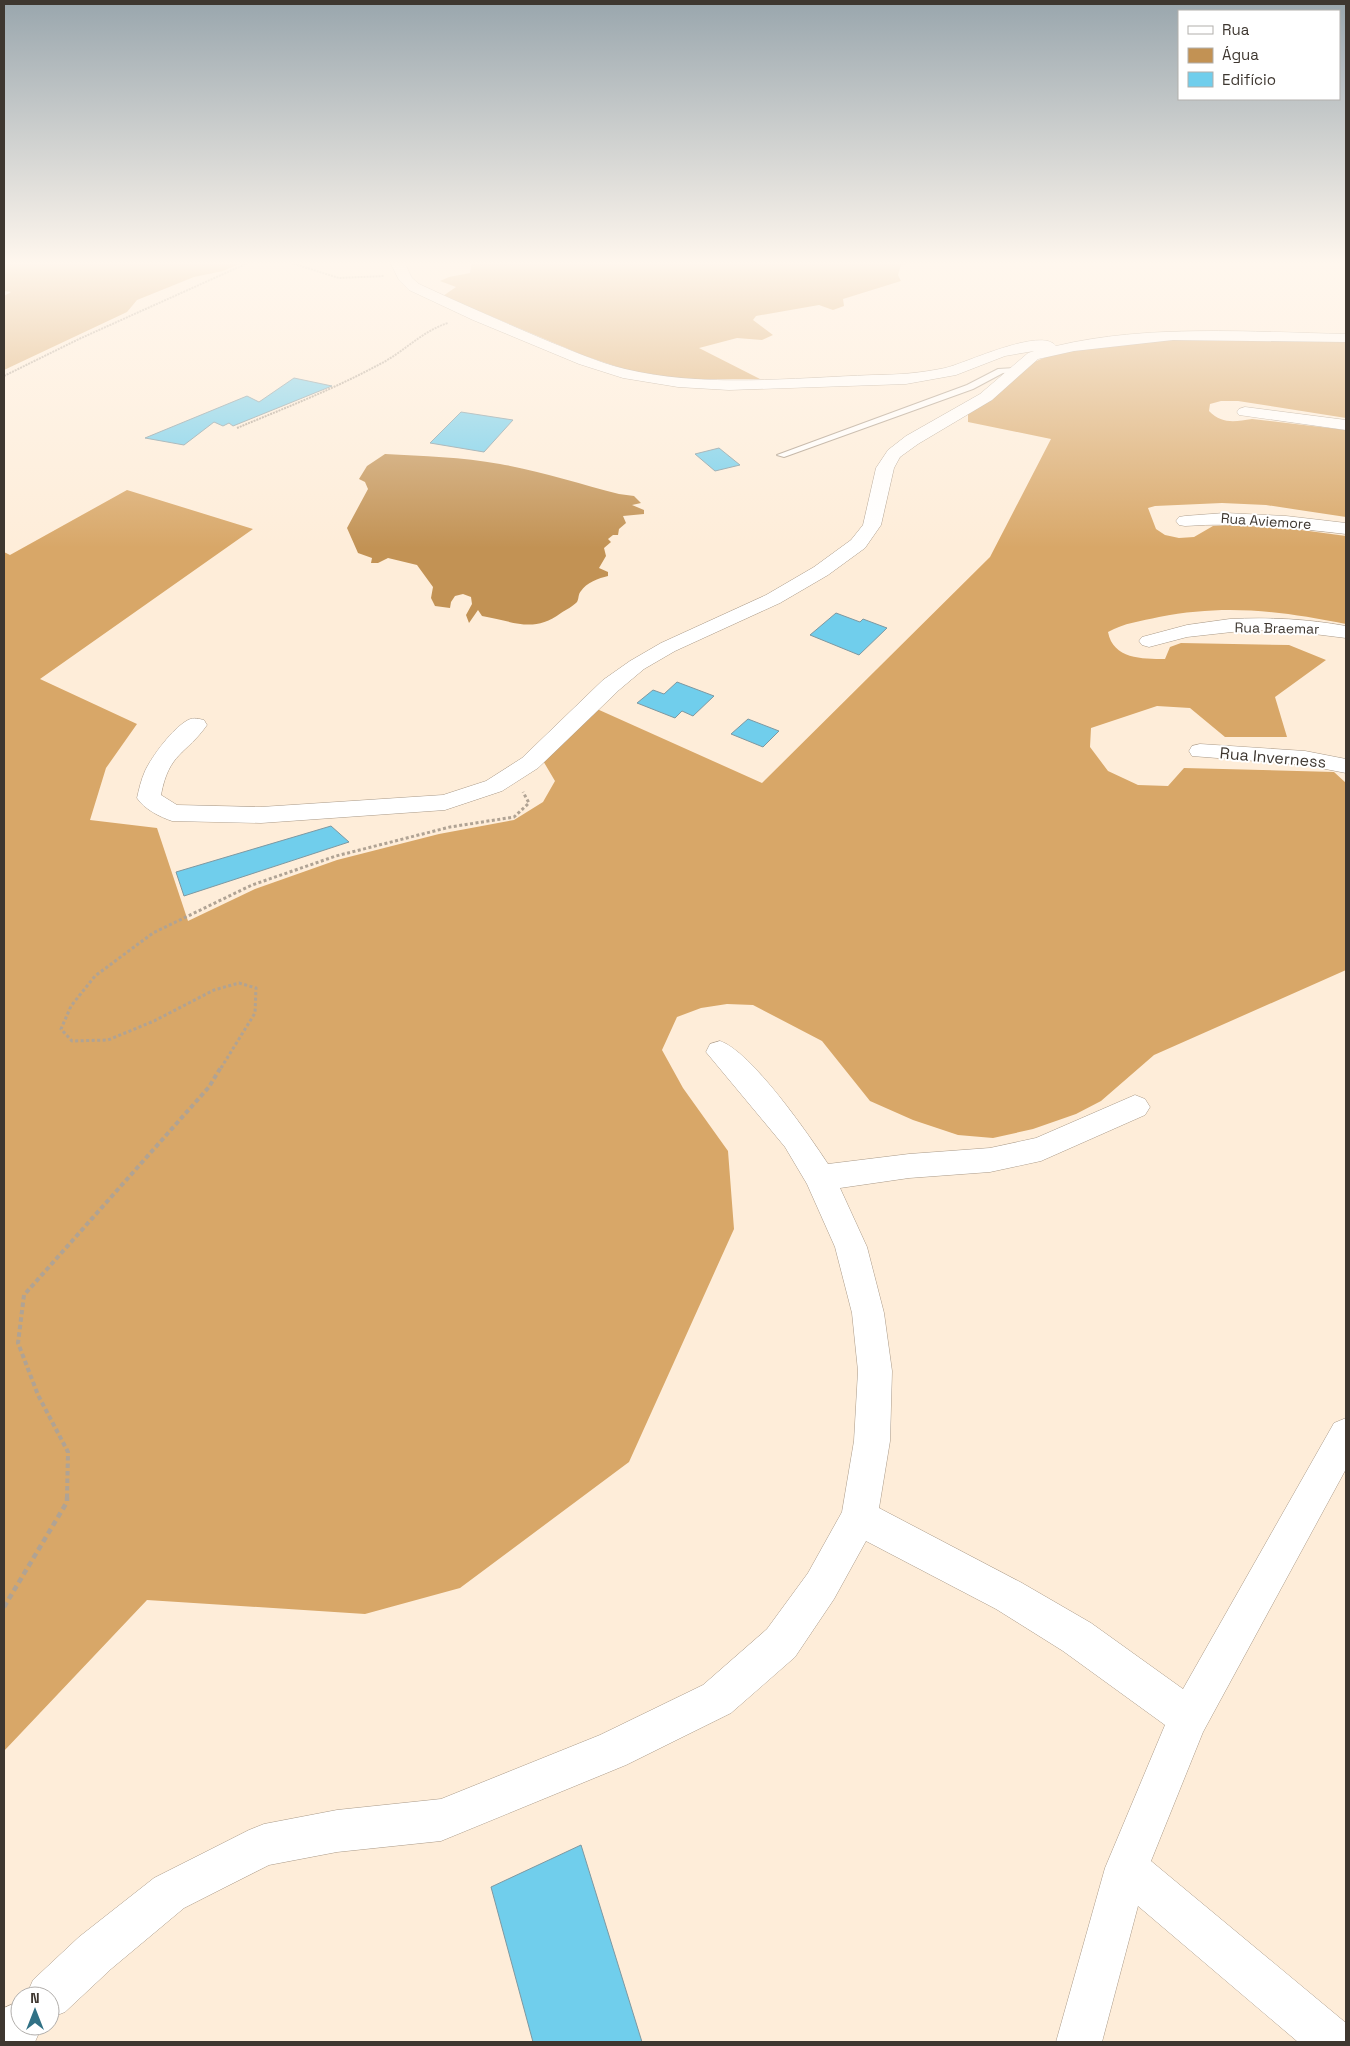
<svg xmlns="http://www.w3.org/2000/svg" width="1350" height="2046" font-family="'Space Grotesk',sans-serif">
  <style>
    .forest { fill: #d8a768 }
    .water { fill: #c29254 }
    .building { fill: #70ceec; stroke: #7e98a1 }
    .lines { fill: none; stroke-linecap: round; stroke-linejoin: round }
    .lane-casing { stroke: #aa9a88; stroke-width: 2 }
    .street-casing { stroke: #aa9a88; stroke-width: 1 }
    .path-far3 { stroke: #b0a394; stroke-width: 2; stroke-dasharray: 2 1; stroke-linecap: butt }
    .path-far2 { stroke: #b0a394; stroke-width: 3; stroke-dasharray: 3 2.5; stroke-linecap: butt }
    .path-far1 { stroke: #b0a394; stroke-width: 4; stroke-dasharray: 4.5 3; stroke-linecap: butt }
    .path { stroke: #b0a394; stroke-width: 4.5; stroke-dasharray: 5.5 4; stroke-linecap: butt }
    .lane { fill: #fff; fill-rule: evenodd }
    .street { fill: #fff; fill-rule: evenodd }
    .labels { text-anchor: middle; stroke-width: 4; stroke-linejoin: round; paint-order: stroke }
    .far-street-label { font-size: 14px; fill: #3e3730; stroke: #fff }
    .street-label { font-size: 16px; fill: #3e3730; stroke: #fff }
  </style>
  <rect width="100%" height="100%" fill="#feedd9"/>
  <g class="forest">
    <path d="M4 262H244L223 271 194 277 137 300 127 312 4 370V296L11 292 4 291Z"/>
    <path d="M472 262H916L901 265 898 275 901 281 843 299 844 306 833 310 819 305 756 316 753 320 773 335 762 340 737 338 699 348 760 379H680L627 370 585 356 443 296 456 287 440 281 449 277 470 273Z"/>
    <path d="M1176 338 1346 340V418L1238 401H1221L1210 404 1209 411C1222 424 1234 422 1252 419L1346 430V517L1266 505 1222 503 1155 506 1148 508 1156 529 1165 535 1179 538 1194 537 1213 526 1232 525 1294 529 1346 536V624C1279 611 1227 604 1159 617 1141 621 1124 623 1108 632 1113 659 1142 659 1165 659L1170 647 1181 643 1289 645 1326 660 1275 697 1287 737H1225L1190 708 1157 706 1091 728 1090 747 1108 771 1138 785 1168 786 1184 768 1334 772 1346 783V970L1154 1055 1101 1101 1076 1114 1033 1129 993 1138 958 1135 913 1120 870 1101 822 1041 753 1005 727 1004 701 1008 677 1017 662 1050 683 1088 728 1151 734 1229 629 1462 460 1588 365 1614 147 1600 4 1751V552L10 555 127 490 253 529 40 679 137 724 106 768 90 820 157 828 188 921 255 889 337 860 439 834 514 820 543 802 555 781 542 759 597 709 762 783 990 557 1051 439 968 422V410L1029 364 1056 353Z"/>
  </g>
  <path class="water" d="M385 454C423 456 462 457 500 464 540 471 580 484 619 494L634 496 641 503 632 505 644 510V514L623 516 626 523 619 529 618 535H613L608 539 611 542 604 548 606 556 599 568 608 572V576C599 578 586 583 581 591 578 594 579 599 577 602 573 606 566 610 561 613 533 634 513 621 482 616L478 610 469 623 466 615 472 604 471 597 463 594 455 596 451 602 450 608 435 606 431 598 433 587 417 565 388 558 378 563H371L372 558 358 553 347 528 368 489 365 482 359 479 367 466Z"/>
  <g class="building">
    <path d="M294 378 332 386 233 426 229 423 223 426 214 422 184 445 145 438 247 396 259 402Z"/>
    <path d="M461 412 513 420 484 452 430 443Z"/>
    <path d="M719 448 740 465 715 471 695 454Z"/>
    <path d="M836 613 860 622 863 619 887 628 859 655 810 635Z"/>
    <path d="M677 682 714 696 693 716 682 711 675 718 637 703 653 690 664 694Z"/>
    <path d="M748 719 779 731 763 747 731 734Z"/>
    <path d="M331 826 349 842 184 896 176 872Z"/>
    <path d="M581 1845 642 2042H533L491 1887Z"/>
  </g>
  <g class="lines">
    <g class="lane-casing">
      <path id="lane" d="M1015 368 1019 370 1018 372 1003 373 973 389 784 457 777 455 967 385 998 369Z"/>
    </g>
    <g class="street-casing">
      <g id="street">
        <path d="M390 262H404L412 278 419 284C460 303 501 321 543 339 570 350 597 362 625 369 706 388 791 378 873 375 897 375 921 373 945 368 964 364 1042 326 1056 346 1147 324 1252 332 1346 334V342L1173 340 1074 351 1038 359 992 400 918 444 900 457 894 468 881 525 865 548 828 575 780 603 675 651 644 669 619 690 538 768 502 791 445 810 261 823 172 821C160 817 144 809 137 798 139 789 141 780 145 771 152 756 173 728 188 720 194 717 199 719 204 720L207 725C186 755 169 752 161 795L177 805 261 807 443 795 486 781 522 758 603 680 630 661 661 643 766 595 814 567 851 540 863 525 876 468 888 450 906 436 980 394 1028 353 1034 351 1005 356 956 375 906 384 729 390 678 387 623 378 579 364 473 320 409 290 399 280Z"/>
        <path d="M1245 407 1346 420V430L1239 415 1237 412 1239 409Z"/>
        <path d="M1225 513 1286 516 1346 523V534C1292 528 1240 522 1185 526L1179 525 1176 521 1179 517 1185 516Z"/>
        <path d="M1230 619C1269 617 1308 619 1346 626V638L1290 631 1250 630 1187 637 1149 647 1142 645 1139 641 1142 637 1187 625Z"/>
        <path d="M1200 744 1305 751 1346 759V773L1305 765 1192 756 1189 751 1192 746Z"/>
        <path d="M720 1041C751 1051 809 1135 828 1164L909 1154 990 1148 1036 1138 1135 1095 1145 1099 1150 1107 1145 1115 1041 1161 990 1172 909 1178 840 1188 867 1247 884 1313 892 1371 890 1441 879 1508 1022 1583 1091 1623 1183 1689 1334 1423 1346 1418V1469L1203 1732 1151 1861 1346 2023V2042H1298L1138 1906 1102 2042H1056L1105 1868 1165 1725 1063 1651 996 1609 866 1541 834 1599 795 1657 731 1713 626 1765 441 1841 337 1852 269 1865 184 1908 111 1969 65 2012 50 2018V1996H26L33 1980 79 1937 154 1878 249 1830 264 1824 337 1810 441 1799 600 1735 703 1685 767 1629 808 1573 842 1512 854 1441 858 1371 852 1313 835 1247 807 1184 785 1147 706 1052 710 1044Z"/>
        <path d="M20 2001V2026H42L35 2042H4V2008Z"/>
      </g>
    </g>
    <g class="path-far3">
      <path d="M288 262 339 278 384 276"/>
      <path d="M4 376 79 339 250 262"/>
      <path d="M237 428C285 408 334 389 380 364 404 352 422 331 448 323"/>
    </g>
    <path class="path-far2" d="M221 1068 255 1013 256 988 239 983 214 990 154 1021 108 1040 72 1041 61 1029 71 1006 95 976 153 933 252 885 336 856 450 827 514 817 529 803 523 792"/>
    <path class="path-far1" d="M67 1498 68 1452 38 1395 18 1343 24 1295 209 1087 221 1067"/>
    <path class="path" d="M4 1607 67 1502V1497"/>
    <use href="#lane" class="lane"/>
    <use href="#street" class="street"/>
  </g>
  <linearGradient id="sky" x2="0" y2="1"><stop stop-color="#99a6ad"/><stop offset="0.48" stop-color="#fff7ee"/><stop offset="1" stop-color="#fff7ee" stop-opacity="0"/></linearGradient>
  <rect width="1350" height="548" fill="url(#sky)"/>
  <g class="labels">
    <g class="far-street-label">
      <text transform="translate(1266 521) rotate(4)" y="5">Rua Aviemore</text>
      <text transform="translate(1277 628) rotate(1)" y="5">Rua Braemar</text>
    </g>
    <g class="street-label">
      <text transform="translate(1273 757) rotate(5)" y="6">Rua Inverness</text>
    </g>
  </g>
  <rect width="1350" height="2046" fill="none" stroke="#3e3730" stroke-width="10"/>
  <rect x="1178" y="10" width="162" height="90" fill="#ffffff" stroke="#b2afac"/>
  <rect x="1188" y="26" width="25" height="8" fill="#ffffff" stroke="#b2afac"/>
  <text x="1222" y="35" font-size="15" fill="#3e3730">Rua</text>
  <rect x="1188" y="48" width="25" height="15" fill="#c29254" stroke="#b2afac"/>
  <text x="1222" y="60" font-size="15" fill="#3e3730">Água</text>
  <rect x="1188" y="72" width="25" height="15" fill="#70ceec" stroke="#b2afac"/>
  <text x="1222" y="85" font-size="15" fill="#3e3730">Edifício</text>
  <g transform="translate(35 2011)"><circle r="24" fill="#ffffff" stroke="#b2afac"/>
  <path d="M0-4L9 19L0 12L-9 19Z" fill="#317185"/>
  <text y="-8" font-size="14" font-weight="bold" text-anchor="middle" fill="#3e3730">N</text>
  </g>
</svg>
